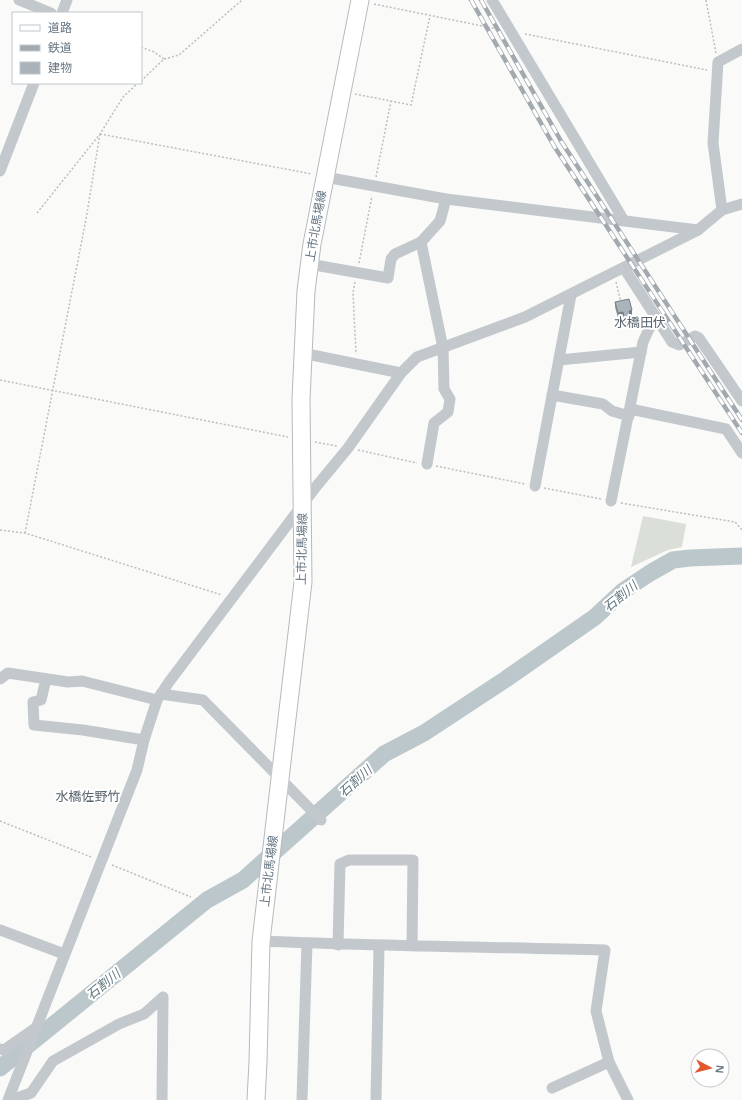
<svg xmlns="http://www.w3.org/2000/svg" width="742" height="1100" font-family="Helvetica,'Noto Sans JP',sans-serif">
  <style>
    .green { fill: #dadfd7 }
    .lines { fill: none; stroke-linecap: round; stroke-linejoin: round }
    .river { stroke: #bbc7cb; stroke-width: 17 }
    .primary-casing { stroke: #b5babe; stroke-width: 19 }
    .path { stroke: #bbbfc2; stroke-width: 1.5; stroke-dasharray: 2 2; stroke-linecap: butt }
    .minor { stroke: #c3c8cc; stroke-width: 11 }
    .primary { stroke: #fff; stroke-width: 17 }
    .rail-casing { stroke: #a2aab0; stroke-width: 4.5 }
    .rail { stroke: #fff; stroke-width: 3; stroke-dasharray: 9; stroke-linecap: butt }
    .wall { fill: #929a9f }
    .shaded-wall { fill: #777d82 }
    .building { fill: #aab3b9; stroke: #777d82 }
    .labels { text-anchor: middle; stroke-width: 4; stroke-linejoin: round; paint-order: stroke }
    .street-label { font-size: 12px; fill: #657683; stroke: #fff }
    .neighbourhood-label { font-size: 13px; fill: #57646e; stroke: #fff }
    .water-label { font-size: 13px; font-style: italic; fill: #60757c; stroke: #fff }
  </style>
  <rect width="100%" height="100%" fill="#fafaf8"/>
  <path class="green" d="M643 516 686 524 682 547 668 550 631 567Z"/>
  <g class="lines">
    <path class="river" d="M0 1068 207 900 243 880 384 754 424 733 506 679 595 617 623 591 650 573 673 560 690 558 742 556"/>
    <g class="primary-casing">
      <path id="primary" d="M256 1100 258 1062 261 941 303 582 301 399 306 291 312 244 360 0"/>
    </g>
    <g class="path">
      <path d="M706 0 716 53"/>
      <path d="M374 4 497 29"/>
      <path d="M525 34 707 70"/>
      <path d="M141 47 154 52 164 59"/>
      <path d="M141 81 164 59 179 55 242 0"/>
      <path d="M355 94 411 105 430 16"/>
      <path d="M100 134 312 174"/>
      <path d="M376 177 391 101"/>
      <path d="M37 213 100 134 123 97 138 83"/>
      <path d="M359 263 372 196"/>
      <path d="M355 282 353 293 356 354"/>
      <path d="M616 282 621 302"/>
      <path d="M0 380 288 437"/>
      <path d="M315 442 337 446"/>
      <path d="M358 450 417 463"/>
      <path d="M436 466 525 484"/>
      <path d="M544 488 601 499"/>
      <path d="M621 503 735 522 742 530"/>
      <path d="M0 530 25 533 222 595"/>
      <path d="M25 533 86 219 100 134"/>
      <path d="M0 821 91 857"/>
      <path d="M112 865 191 897"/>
    </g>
    <g class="minor">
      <path d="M19 0 51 13"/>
      <path d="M492 0 623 219"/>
      <path d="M62 13 67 0"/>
      <path d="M0 171 34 83"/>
      <path d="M325 177 446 199 698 230"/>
      <path d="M722 210 713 143 718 62 742 49"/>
      <path d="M421 242 440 221 446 199"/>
      <path d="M309 264 388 278 391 259 395 254 421 242 443 348 444 389 450 399 448 412 434 423 427 464"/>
      <path d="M624 268 672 342 679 345 695 336 699 338 742 401"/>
      <path d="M302 353 401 373"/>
      <path d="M559 360 641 352"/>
      <path d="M552 395 603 404 612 411 629 416"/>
      <path d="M630 409 726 429 742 453"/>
      <path d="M535 486 571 295"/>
      <path d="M611 501 643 342 655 316"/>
      <path d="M0 679 8 673 68 682 82 681 157 700"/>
      <path d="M46 679 41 700 33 702 34 725 83 730 144 740"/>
      <path d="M161 694 203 700 321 820"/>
      <path d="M0 930 64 954"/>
      <path d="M261 941C376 946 490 947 605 950L596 1011 609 1062 628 1100"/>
      <path d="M338 945 340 864 349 860H413L412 945"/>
      <path d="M0 1049 4 1050 37 1027"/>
      <path d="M552 1088 609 1062"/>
      <path d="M8 1100 137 770 144 740 157 700 169 682 315 488 348 448 401 373 417 357 525 317 698 230 722 210 742 204"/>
      <path d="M11 1100 31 1093 53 1061 119 1024 144 1014 163 997 162 1100"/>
      <path d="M302 1100 307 943"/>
      <path d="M376 1100 379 946"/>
    </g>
    <use href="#primary" class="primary"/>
    <g class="rail-casing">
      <g id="rail">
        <path d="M471 0 554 146 742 433"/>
        <path d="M481 0 561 141 742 420"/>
      </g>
    </g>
    <use href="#rail" class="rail"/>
  </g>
  <path class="wall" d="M615 302 632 315H630L631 323 625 325 623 317 618 318 615 307Z"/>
  <g class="shaded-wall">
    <path d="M632 310V315L629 316V311Z"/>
    <path d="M623 312V317L618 318V313Z"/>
    <path d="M631 319V323L625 325V320Z"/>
  </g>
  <path class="building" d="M629 299 632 310 629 311 631 319 625 320 623 312 618 313 615 302Z"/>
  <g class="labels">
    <g class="street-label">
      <text transform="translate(316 226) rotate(-80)" y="4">上市北馬場線</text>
      <text transform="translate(302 549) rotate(-89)" y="4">上市北馬場線</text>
      <text transform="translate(269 871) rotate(-83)" y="4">上市北馬場線</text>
    </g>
    <g class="neighbourhood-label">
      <text x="640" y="327">水橋田伏</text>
      <text x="88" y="801">水橋佐野竹</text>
    </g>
    <g class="water-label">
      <text transform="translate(620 596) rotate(-39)" y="5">石割川</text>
      <text transform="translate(355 781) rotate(-42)" y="5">石割川</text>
      <text transform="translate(103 984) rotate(-39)" y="5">石割川</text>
    </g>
  </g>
  <rect x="12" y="12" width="130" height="72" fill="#ffffff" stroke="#c1c8cd"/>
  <rect x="20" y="25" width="20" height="6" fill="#ffffff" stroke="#c1c8cd"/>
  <text x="48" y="32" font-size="12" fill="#657683">道路</text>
  <rect x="20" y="45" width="20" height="6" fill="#a2aab0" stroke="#c1c8cd"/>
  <text x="48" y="52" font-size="12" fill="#657683">鉄道</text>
  <rect x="20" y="62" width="20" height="12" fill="#aab3b9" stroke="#c1c8cd"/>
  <text x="48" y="72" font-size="12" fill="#657683">建物</text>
  <g transform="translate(710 1068) rotate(97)"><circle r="19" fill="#ffffff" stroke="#c1c8cd"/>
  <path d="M0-3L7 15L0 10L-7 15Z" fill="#e4572e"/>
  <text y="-6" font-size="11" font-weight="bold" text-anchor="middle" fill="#657683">N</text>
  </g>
</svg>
